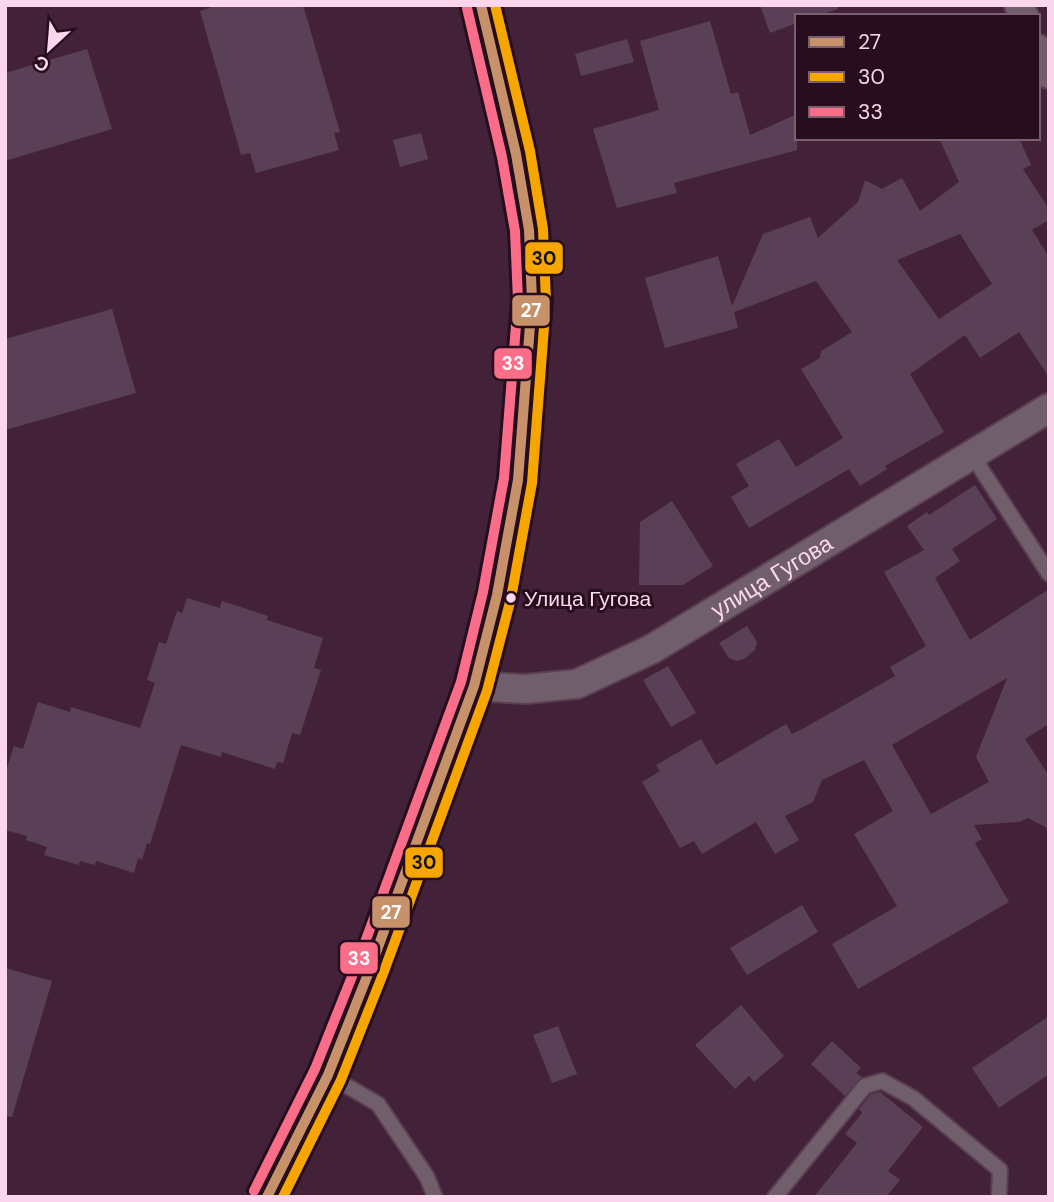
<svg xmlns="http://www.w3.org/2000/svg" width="1054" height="1202" font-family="'DM Sans',sans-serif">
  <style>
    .building { fill: #5a4056; fill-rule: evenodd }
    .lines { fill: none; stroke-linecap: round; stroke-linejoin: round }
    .lane-casing { stroke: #5a3e51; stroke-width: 18 }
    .street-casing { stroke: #5a3e51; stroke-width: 32 }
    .secondary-casing { stroke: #5a3e51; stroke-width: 42 }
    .lane { stroke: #705f6a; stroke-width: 14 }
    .street { stroke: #705f6a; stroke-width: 28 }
    .secondary { stroke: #74606d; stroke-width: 38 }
    .bus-1-casing { stroke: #270e1f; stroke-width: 16 }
    .bus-2-casing { stroke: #270e1f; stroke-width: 16 }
    .bus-3-casing { stroke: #270e1f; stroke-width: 16 }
    .bus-1 { stroke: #c7916a; stroke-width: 10 }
    .bus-2 { stroke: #f7a600; stroke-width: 10 }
    .bus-3 { stroke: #fb6d88; stroke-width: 10 }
    .bus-dot { fill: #fbd6ec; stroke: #270e1f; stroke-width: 2.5 }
    .labels { text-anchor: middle; stroke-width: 6; stroke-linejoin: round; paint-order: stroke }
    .bus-label { font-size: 21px; fill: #fbd6ec; stroke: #270e1f; text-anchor: start }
    .street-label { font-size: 23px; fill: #fbd6ec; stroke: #270e1f }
    .line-badge { stroke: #270e1f; stroke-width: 2.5 }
    .badge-label { font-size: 19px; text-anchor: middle; font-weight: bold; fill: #fff }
    .pale-badge-label { font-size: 19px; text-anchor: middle; font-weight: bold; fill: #111 }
  </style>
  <rect width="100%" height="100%" fill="#432239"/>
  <g class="building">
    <path d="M217 5H303L340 132 334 133 339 150 256 173 250 153 241 155 200 11Z"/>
    <path d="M760 5H837L838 9 818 16H797V23L770 33Z"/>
    <path d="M710 21 731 94 738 92 750 135 797 114V150L674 183 677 193 617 208 593 129 659 110 640 41Z"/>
    <path d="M627 39 634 62 581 76 575 54Z"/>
    <path d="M87 49 112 129 5 161V73Z"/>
    <path d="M421 133 428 159 400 167 393 140Z"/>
    <path d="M939 138H1019L1031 165 1023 169 1049 209V220L1032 230 1049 257V377L1019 332 980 358 965 335 910 374 944 432 885 466 887 469 860 486 849 469 749 528 731 497 749 486 736 464 779 439 796 467 843 438 801 369 820 358 821 351 852 332 816 281 734 312 738 328 665 348 645 278 718 256 732 306 763 234 810 217 818 238 858 202 865 180 882 189 902 178 920 211 959 182ZM960 234 992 284 939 319 897 260Z"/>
    <path d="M112 309 136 393 5 430V339Z"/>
    <path d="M975 485 997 519 952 549 960 561 935 578 970 640 1049 589V724L1025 739 1049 776V829L1028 818 1019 822 974 825 982 839 975 843 1009 902 858 989 832 944 897 906 854 834 893 811 864 760 822 780 813 802 785 816 799 840 775 854 756 822 702 854 694 841 680 848 642 782 660 771 656 765 701 739 716 765 786 724 792 734 806 727 895 676 890 667 926 646 884 572 924 550 907 526 927 512 929 515ZM1007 678 976 757 989 782 931 814 892 745Z"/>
    <path d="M672 501 713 566 683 585H639L640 522Z"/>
    <path d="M187 598 220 608 222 601 268 616 267 620 323 638 314 668 321 670 300 735 292 733 283 763 277 762 275 769 222 752 221 757 181 745 150 844 147 843 142 860 138 858 134 873 96 861 95 865 80 861 79 865 44 855 47 847 26 840 27 836 5 830V774L14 746 23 749 38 702 70 712 71 707 140 728 155 683 147 680 159 642 166 644 177 611 182 613Z"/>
    <path d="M747 626 757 642 755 650 744 659 737 661 729 658 719 643Z"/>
    <path d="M668 666 696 713 671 727 643 680Z"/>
    <path d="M802 905 818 932 747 975 730 948Z"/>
    <path d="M5 968 52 981 12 1117 5 1116Z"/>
    <path d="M741 1005 784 1056 754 1082 749 1076 735 1089 695 1045Z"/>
    <path d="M1049 1016V1074L999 1108 972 1068Z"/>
    <path d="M558 1026 577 1074 552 1083 533 1035Z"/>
    <path d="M832 1041 861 1068 856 1073 862 1077 845 1096 811 1064Z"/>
    <path d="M880 1092 923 1127 888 1171 900 1180 886 1197H814L857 1143 845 1134 862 1113 859 1109 871 1094Z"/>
  </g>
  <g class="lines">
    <g class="lane-casing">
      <g id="lane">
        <path d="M972 455 1049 574"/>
        <path d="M328 1075 378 1104 427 1177 435 1197"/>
        <path d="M775 1197 865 1086 882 1081 913 1098 1000 1170 999 1197"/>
      </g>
    </g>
    <g class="street-casing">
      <g id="street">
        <path d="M1019 5 1024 16"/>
        <path d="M1038 49 1049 74"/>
        <path id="s1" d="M474 686 525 689 577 684 652 649 1049 408"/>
      </g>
    </g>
    <g class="secondary-casing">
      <path id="secondary" d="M267 1197 328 1075 370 969 474 686 497 595 518 480 532 300 529 230 516 154 481 5"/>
    </g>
    <use href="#lane" class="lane"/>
    <use href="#street" class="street"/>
    <use href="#secondary" class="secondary"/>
    <g class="bus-1-casing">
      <path id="bus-1" d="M267 1197 328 1075 370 969 474 686 497 595 518 480 532 300 529 230 516 154 481 5"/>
    </g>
    <g class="bus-2-casing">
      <path id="bus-2" d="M283 1197 341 1080 383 974 487 691 511 598 532 483 546 301 543 229 530 151 495 5"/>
    </g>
    <g class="bus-3-casing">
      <path id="bus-3" d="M254 1191 315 1069 357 964 461 682 483 592 504 478 518 300 515 231 502 157 467 8"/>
    </g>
    <use href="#bus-1" class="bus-1"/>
    <use href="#bus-2" class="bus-2"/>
    <use href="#bus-3" class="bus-3"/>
  </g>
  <circle class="bus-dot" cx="511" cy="598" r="6"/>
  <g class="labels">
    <g class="bus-label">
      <text x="524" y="606">Улица Гугова</text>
    </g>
    <g class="street-label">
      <text dy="8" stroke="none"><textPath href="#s1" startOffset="326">улица Гугова</textPath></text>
    </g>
  </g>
  <g class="line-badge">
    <rect x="524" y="241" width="40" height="34" rx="7" fill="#f7a600"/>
    <rect x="511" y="294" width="40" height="33" rx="7" fill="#c7916a"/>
    <rect x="493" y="347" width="40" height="33" rx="7" fill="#fb6d88"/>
    <rect x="404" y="846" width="40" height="33" rx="7" fill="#f7a600"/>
    <rect x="371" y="895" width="40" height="34" rx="7" fill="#c7916a"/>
    <rect x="339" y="941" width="40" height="34" rx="7" fill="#fb6d88"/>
  </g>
  <g class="badge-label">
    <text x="531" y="317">27</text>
    <text x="513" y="370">33</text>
    <text x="391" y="919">27</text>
    <text x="359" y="965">33</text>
  </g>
  <g class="pale-badge-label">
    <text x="544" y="265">30</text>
    <text x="424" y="869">30</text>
  </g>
  <rect width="1054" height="1202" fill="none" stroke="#fbd6ec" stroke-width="14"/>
  <rect x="795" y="14" width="245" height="126" fill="#270e1f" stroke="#7c5e71" stroke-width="2"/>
  <rect x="809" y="37" width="35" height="10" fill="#c7916a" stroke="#7c5e71" stroke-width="2"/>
  <text x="858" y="49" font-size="21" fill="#fbd6ec">27</text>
  <rect x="809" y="72" width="35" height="10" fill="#f7a600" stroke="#7c5e71" stroke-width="2"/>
  <text x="858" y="84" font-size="21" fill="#fbd6ec">30</text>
  <rect x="809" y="107" width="35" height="10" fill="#fb6d88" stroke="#7c5e71" stroke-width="2"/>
  <text x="858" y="119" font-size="21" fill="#fbd6ec">33</text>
  <g transform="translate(49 49) rotate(206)" stroke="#270e1f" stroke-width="5" paint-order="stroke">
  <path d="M0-5L12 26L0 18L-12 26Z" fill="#fbd6ec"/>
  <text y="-10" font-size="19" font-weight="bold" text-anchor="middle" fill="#fbd6ec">С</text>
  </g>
</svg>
